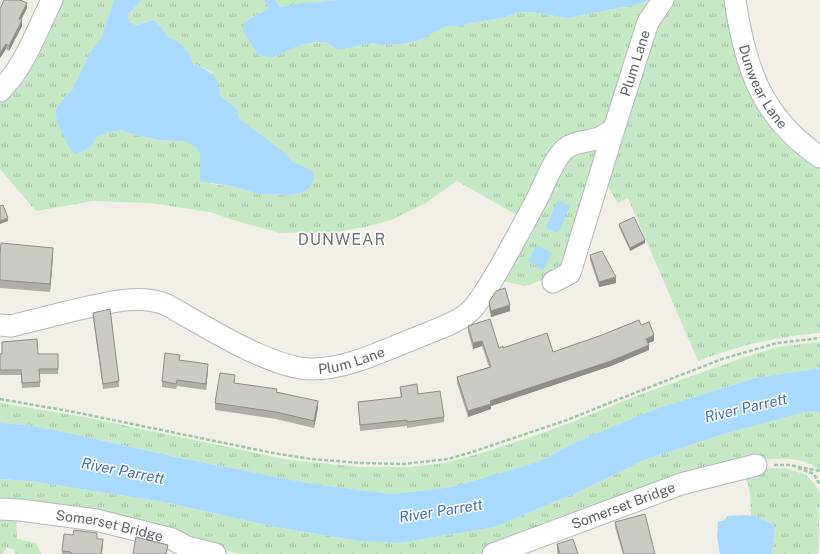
<svg xmlns="http://www.w3.org/2000/svg" width="820" height="554" font-family="'Public Sans',sans-serif">
  <style>
    .grass { fill: url(#grass-tufts) }
    .water { fill: #aadaff }
    .lines { fill: none; stroke-linecap: round; stroke-linejoin: round }
    .street-casing { stroke: #b5b8bc; stroke-width: 23 }
    .path { stroke: #9cc7a9; stroke-width: 2.5; stroke-dasharray: 4 2; stroke-linecap: butt }
    .street { stroke: #fff; stroke-width: 21 }
    .wall { fill: #afaea9 }
    .shaded-wall { fill: #8f8d8a }
    .building { fill: #cccac5; stroke: #8f8d8a }
    .labels { text-anchor: middle; stroke-width: 3; stroke-linejoin: round; paint-order: stroke }
    .street-label { font-size: 14px; fill: #5f6368; stroke: #fff }
    .water-label { font-size: 15px; font-style: italic; fill: #4174aa; stroke: #fff }
    .quarter-label { font-size: 16px; letter-spacing: 1px; fill: #70757a; stroke: #fff }
  </style>
  <defs>
    <pattern id="grass-tufts" width="24" height="20" patternUnits="userSpaceOnUse"><rect width="24" height="20" fill="#c5e8c5"/><path d="M3 7l-1-3M5 7V3M7 7l1-3M15 17l-1-3M17 17v-4M19 17l1-3" fill="none" stroke="#a3c0a4"/></pattern>
  </defs>
  <rect width="100%" height="100%" fill="#f1efe8"/>
  <g class="grass">
    <path d="M59 0H114L101 38 91 51 72 90 58 105 55 113 58 125 64 136 96 137 109 132 122 130 132 134 158 140 185 141 196 148 200 155V172L212 184 235 187 259 194 287 195 301 165 292 162 286 154 270 141 257 132 239 118 236 108 220 96 212 72 192 63 190 54 179 42 167 36 161 27 154 20 136 25 129 22 128 14 142 0H264L269 8 245 21 273 57 301 45 316 42H325L332 47H355L362 44 372 43 381 45 400 44 448 26H463L469 23 503 18 519 12H531L567 18 639 4 649 0H657L609 122 581 136 520 217 457 181 424 204 391 220 365 227 337 232 280 233 233 220 210 212 150 203 93 201 36 211 0 169V104L17 89 26 78Z"/>
    <path d="M275 0H340L301 3 280 7Z"/>
    <path d="M668 0H726L733 51 745 84 753 99 808 160 820 168V333C778 336 737 346 698 361L628 198 618 203 603 179 647 43Z"/>
    <path d="M600 149 565 266 546 279 525 286 497 280 569 152Z"/>
    <path d="M820 342V368L756 378 655 409 578 441 538 462 452 487 392 494 313 484 175 457 73 434 27 425 0 423V403L84 417 289 460 360 467H411L444 463 482 453 537 435 572 422 639 395 742 358 778 347Z"/>
    <path d="M809 411 820 412V472C806 455 777 459 757 460L575 518 482 554H242L0 505V479L30 481 164 502 275 527 359 541 399 543 495 527 587 488 644 460 730 432Z"/>
    <path d="M772 468 789 469 806 475 813 482 820 492 818 554H771L775 532 773 524 751 515C750 504 752 485 743 476L753 470Z"/>
    <path d="M0 513H16L17 539 36 543 41 554H15L13 549 7 548 4 551 3 554H0Z"/>
  </g>
  <g class="water">
    <path d="M114 0H142L128 14 129 22 136 25 154 20 161 27 167 36 179 42 190 54 192 63C214 75 216 70 220 96L236 108 239 118 257 132 270 141 286 154 292 162 301 165 313 172 314 178 310 187 301 193 287 195 259 194 235 187 200 181V155L196 148 185 141 158 140 132 134 122 130 109 132 96 137C92 148 86 150 75 154L69 147 58 125 55 113 58 105 72 90 91 51 101 38Z"/>
    <path d="M264 0H275L280 7 301 3 340 0H649L639 4 567 18 531 12H519L503 18 469 23 463 26H448L436 31 420 40 400 44 381 45 372 43 338 50 325 42H316L301 45 273 57 259 56 243 31 244 22 269 8Z"/>
    <path d="M558 200 570 206 558 233 546 228Z"/>
    <path d="M537 245 552 253 543 270 528 261Z"/>
    <path d="M820 368V412L809 411 730 432 644 460 587 488 495 527 399 543 359 541 275 527 164 502 30 481 0 479V423L27 425 73 434 175 457 313 484 392 494 452 487 538 462 578 441 655 409 756 378Z"/>
    <path d="M744 515 756 516 774 525 775 532 771 554H720L717 536 718 522 725 520 727 516Z"/>
  </g>
  <g class="lines">
    <g class="street-casing">
      <g id="street">
        <path id="s1" d="M735 0C745 67 761 117 820 157"/>
        <path d="M0 91C25 66 36 32 52 0"/>
        <path id="s2" d="M553 282 570 273 614 129 648 22 663 0"/>
        <path id="s3" d="M0 325 11 326C31 321 51 316 71 311 100 305 139 292 167 305 203 325 273 370 313 369 346 369 380 352 411 340 426 333 456 324 468 313 475 308 483 294 488 287 506 258 522 227 538 197 545 183 553 160 565 149 573 142 585 142 596 139 603 137 608 133 614 129"/>
        <path id="s4" d="M0 509 20 510 96 520 172 539 187 547 215 554"/>
        <path id="s5" d="M493 554 681 484 756 465"/>
      </g>
    </g>
    <g class="path">
      <path d="M0 399 74 412 273 453 311 459 361 463 403 464 448 459 472 452 567 420 609 403 722 359 777 343 820 338"/>
      <path d="M774 465H789L820 471"/>
      <path d="M798 468 814 474 820 485"/>
    </g>
    <use href="#street" class="street"/>
  </g>
  <g class="wall">
    <path d="M27 8 21 20 22 26 9 51 6 49 0 58V9Z"/>
    <path d="M619 224 645 243 630 251 619 227Z"/>
    <path d="M0 254 53 256 50 292 0 288Z"/>
    <path d="M590 255 616 283 599 287 590 260Z"/>
    <path d="M489 302 510 311 491 317 489 308Z"/>
    <path d="M93 313 119 381V387L103 389 93 318Z"/>
    <path d="M641 325 654 341 648 343 649 350 611 366 491 406V409L468 417 457 383V377L489 367 482 346 473 349 468 332V326L499 348 553 352Z"/>
    <path d="M0 354H58V374H40V387L22 388 21 375H0Z"/>
    <path d="M180 360 208 369 206 390 177 386 176 389 162 387V381Z"/>
    <path d="M235 383 277 392 318 408 314 428 276 419 215 410V403Z"/>
    <path d="M400 387 418 394 444 417V422L407 428V426L360 431 358 402 401 398 400 392Z"/>
    <path d="M615 522 655 554H623L615 527Z"/>
    <path d="M97 539 103 545 102 554H62V551Z"/>
    <path d="M557 544 578 554H557Z"/>
  </g>
  <g class="shaded-wall">
    <path d="M27 3V8L19 24V19Z"/>
    <path d="M22 20V26L9 51V46Z"/>
    <path d="M6 44V49L0 58V53Z"/>
    <path d="M8 218V221L0 224V221Z"/>
    <path d="M645 240V243L630 251V248Z"/>
    <path d="M53 248V256L50 292V284Z"/>
    <path d="M616 277V283L599 287V282Z"/>
    <path d="M510 305V311L491 317V311Z"/>
    <path d="M654 335V341L646 344V339Z"/>
    <path d="M482 341V346L473 349V343Z"/>
    <path d="M649 345V350L611 366 491 406V409L468 417V411L490 401Z"/>
    <path d="M208 364V369L206 390V384Z"/>
    <path d="M318 401V408L314 428V421Z"/>
  </g>
  <g class="building">
    <path d="M4 0H20L27 3 19 19 22 20 9 46 6 44 0 53V9Z"/>
    <path d="M3 205 8 218 0 221V206Z"/>
    <path d="M634 217 645 240 630 248 619 224Z"/>
    <path d="M1 243 53 248 50 284 0 280V254Z"/>
    <path d="M602 251 616 277 599 282 590 255Z"/>
    <path d="M505 288 510 305 491 311 489 302 496 291Z"/>
    <path d="M110 309 119 381 103 384 93 313Z"/>
    <path d="M490 319 499 348 503 346V348L547 333 553 352 602 335 639 320 641 325 649 322 654 335 646 339 649 345 611 361 490 401 491 404 468 411 457 377 491 367 482 341 473 343 468 326Z"/>
    <path d="M37 339 38 354H58V369H39L40 382 22 383 21 370H0V354H2V342Z"/>
    <path d="M165 353 180 355 179 360 208 364 206 384 177 380 176 384 162 381Z"/>
    <path d="M220 373 235 375 234 383 277 389 276 392 318 401 314 421 276 412 215 403Z"/>
    <path d="M417 384 418 394 440 391 444 417 407 422V420L360 425 358 402 402 397 400 387Z"/>
    <path d="M645 514 655 554H624L615 522Z"/>
    <path d="M74 530 97 533V539H103L101 554H71V552L62 551 64 534 73 535Z"/>
    <path d="M136 537 168 545 166 554H133Z"/>
    <path d="M573 539 578 554H560L557 544Z"/>
  </g>
  <g class="labels">
    <g class="street-label">
      <text dy="5" stroke="none"><textPath href="#s2" startOffset="239">Plum Lane</textPath></text>
      <text dy="5" stroke="none"><textPath href="#s1" startOffset="92">Dunwear Lane</textPath></text>
      <text dy="5" stroke="none"><textPath href="#s3" startOffset="371">Plum Lane</textPath></text>
      <text dy="5" stroke="none"><textPath href="#s5" startOffset="139">Somerset Bridge</textPath></text>
      <text dy="5" stroke="none"><textPath href="#s4" startOffset="111">Somerset Bridge</textPath></text>
    </g>
    <g class="water-label">
      <text transform="translate(746 408) rotate(-13)" y="5">River Parrett</text>
      <text transform="translate(123 471) rotate(11)" y="5">River Parrett</text>
      <text transform="translate(441 511) rotate(-9)" y="5">River Parrett</text>
    </g>
    <g class="quarter-label">
      <text x="342" y="245">DUNWEAR</text>
    </g>
  </g>
</svg>
